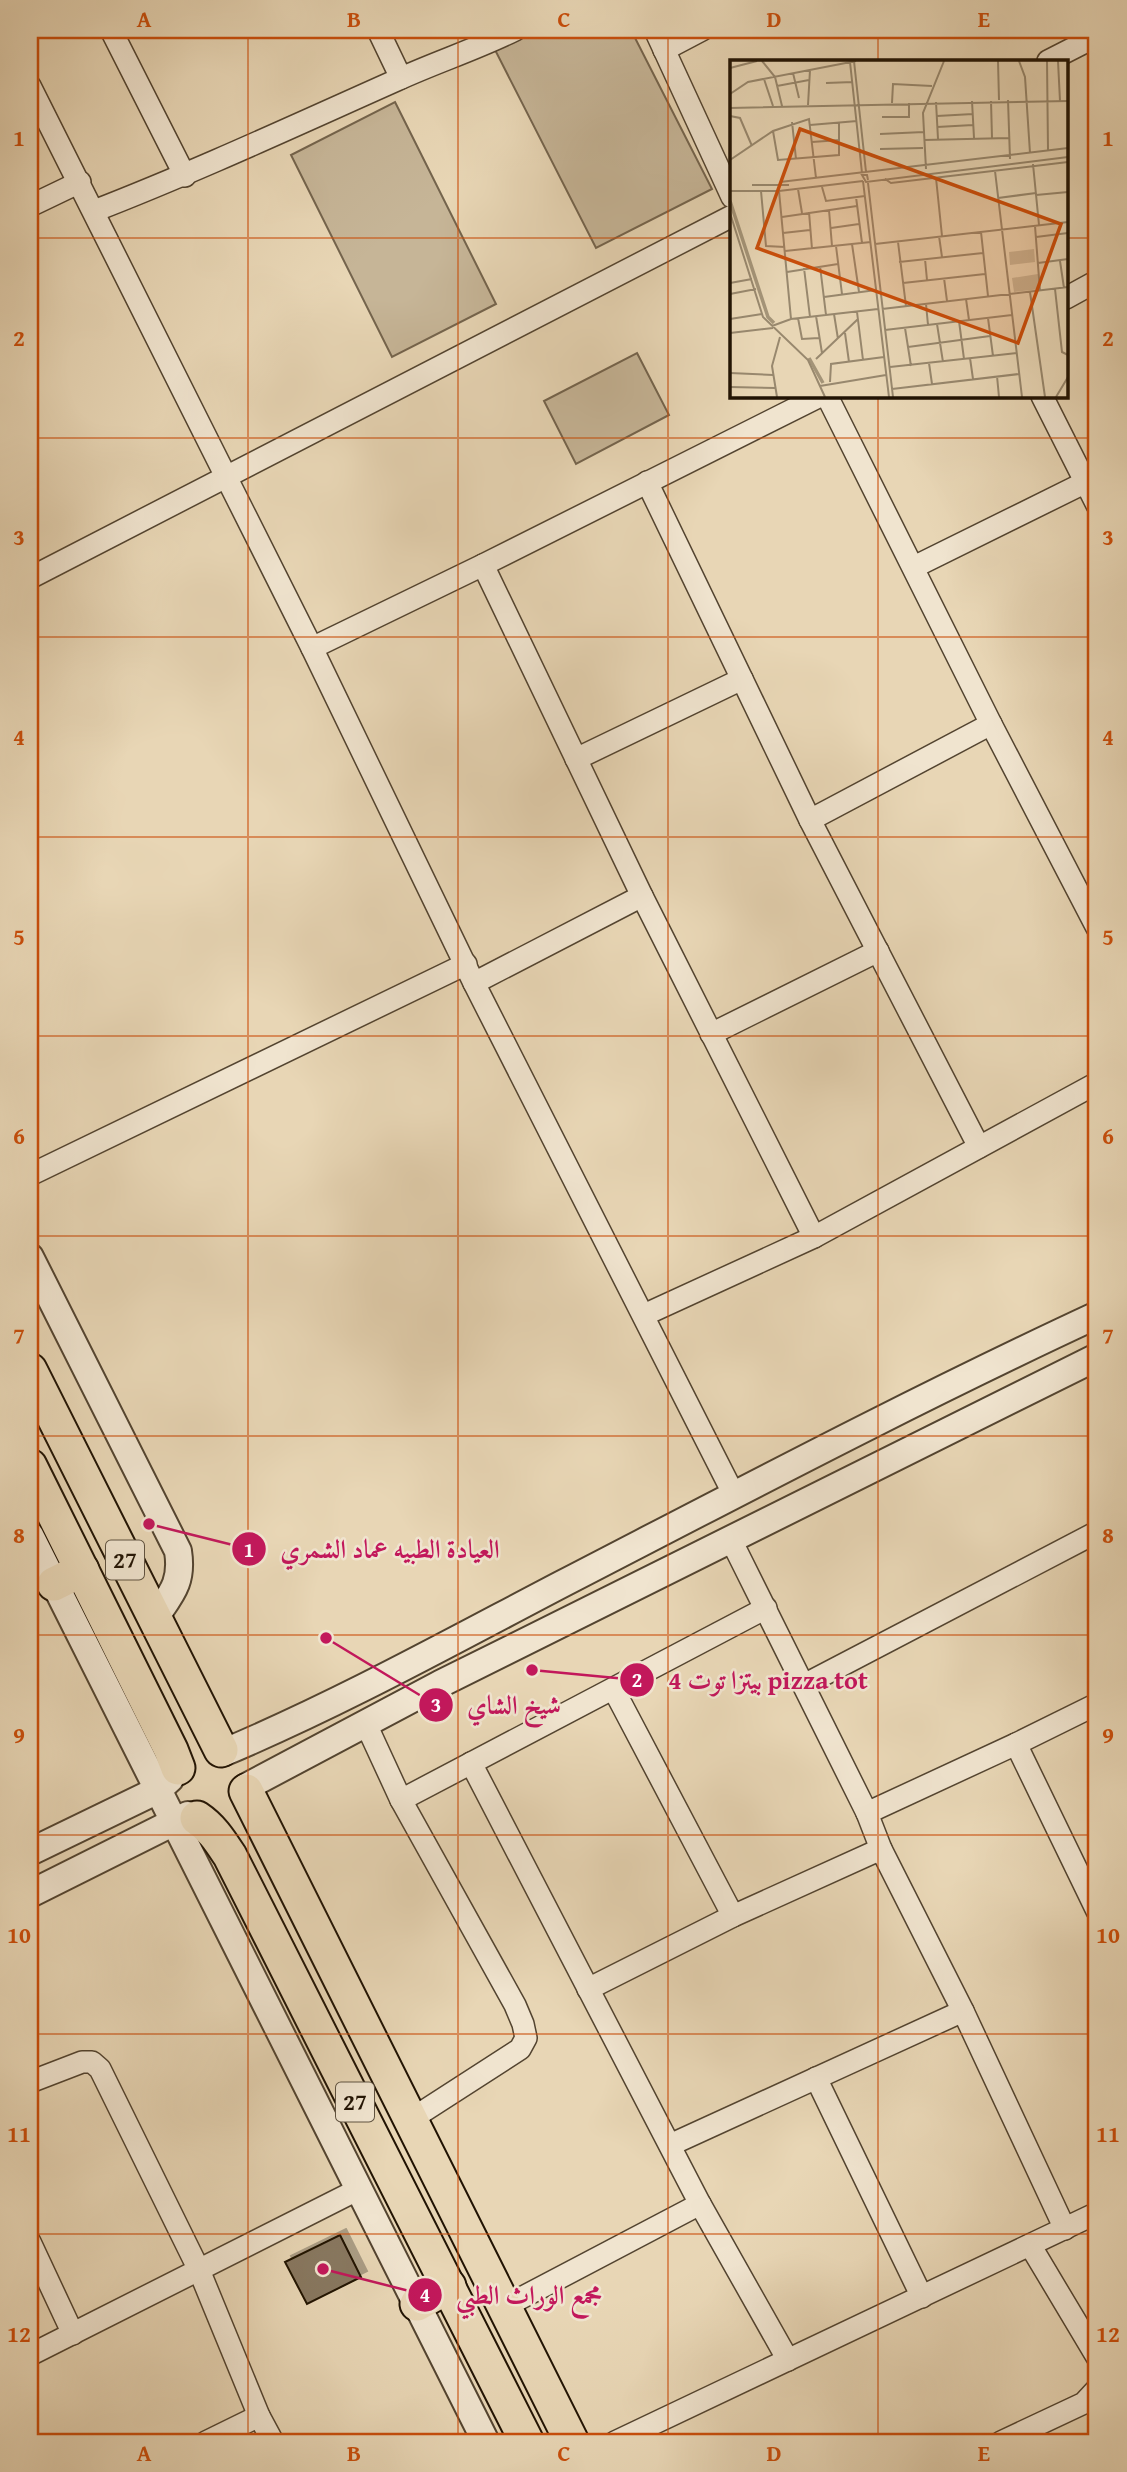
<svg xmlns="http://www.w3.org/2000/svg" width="1127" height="2472" font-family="'Gentium Book Plus',Amiri,serif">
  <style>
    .green { fill: #c6b597; stroke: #74644d; stroke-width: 2 }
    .building { fill: #887860; stroke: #211303; stroke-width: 2; filter: url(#shadow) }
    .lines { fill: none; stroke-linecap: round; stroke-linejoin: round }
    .minor-casing { stroke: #534430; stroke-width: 24 }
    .tertiary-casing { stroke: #534430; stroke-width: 30 }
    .primary-casing { stroke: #211303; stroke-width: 37 }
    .minor { stroke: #f0e4cf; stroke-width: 21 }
    .tertiary { stroke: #f0e4cf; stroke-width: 26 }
    .primary { stroke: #e8d6b5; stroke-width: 33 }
    .grid { fill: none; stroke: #ca4e0b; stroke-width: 2; stroke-opacity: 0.55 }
    .labels { text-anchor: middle; stroke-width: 5; stroke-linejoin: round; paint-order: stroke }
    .shield { fill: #f0e4cf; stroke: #5f5240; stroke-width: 2 }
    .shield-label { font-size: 23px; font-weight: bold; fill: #211303 }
    .inset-river { fill: none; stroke: #a49478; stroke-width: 3.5 }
    .inset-road { fill: none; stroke: #98886e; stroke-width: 2 }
    .view { fill: #ca4e0b; fill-opacity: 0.15; stroke: #ca4e0b; stroke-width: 3.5 }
    .inset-edge { fill: none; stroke: #211303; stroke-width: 3.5 }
    .leader { fill: none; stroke: #c2185b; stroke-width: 2.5 }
    .callout-dot { fill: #c2185b; stroke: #f0e4cf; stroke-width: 2.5 }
    .mark-label { font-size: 21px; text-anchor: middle; font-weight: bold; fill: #fff }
    .callout-label { font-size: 26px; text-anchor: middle; font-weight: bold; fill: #c2185b; stroke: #f0e4cf; stroke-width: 5; stroke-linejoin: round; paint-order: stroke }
    .neatline { fill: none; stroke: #ca4e0b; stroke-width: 2.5 }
    .grid-label { font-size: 23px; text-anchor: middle; font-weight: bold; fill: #ca4e0b }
  </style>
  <defs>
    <filter id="shadow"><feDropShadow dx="6" dy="-6" stdDeviation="0" flood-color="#0004"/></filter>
  </defs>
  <rect width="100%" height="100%" fill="#e8d6b5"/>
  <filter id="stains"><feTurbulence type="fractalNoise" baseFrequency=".00286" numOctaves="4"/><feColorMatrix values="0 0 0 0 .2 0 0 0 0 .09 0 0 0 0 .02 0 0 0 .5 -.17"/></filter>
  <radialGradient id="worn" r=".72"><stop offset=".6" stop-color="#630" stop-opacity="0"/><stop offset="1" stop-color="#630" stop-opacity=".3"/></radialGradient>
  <g class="green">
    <path d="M515 30H631L712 189 596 248 491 42Z"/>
    <path d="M395 102 496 304 392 357 291 155Z"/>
    <path d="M637 353 669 415 576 464 544 401Z"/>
  </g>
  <path class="building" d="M340 2235 361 2277 307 2304 285 2262Z"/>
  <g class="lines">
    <g class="minor-casing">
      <g id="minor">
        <path d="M111 30 185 176"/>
        <path d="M378 30 401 78"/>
        <path d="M655 30 732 197"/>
        <path d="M664 50 702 30"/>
        <path d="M1048 61 1097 36"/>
        <path d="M30 86 312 648 474 983 734 1495"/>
        <path d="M30 206 80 182"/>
        <path d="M94 211C197 171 296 125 397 80 436 62 477 49 515 30"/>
        <path d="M1066 298 1097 281"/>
        <path d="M827 396 991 724 1097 928"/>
        <path d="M1042 396 1097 505"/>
        <path d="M647 482 810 820 979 1147"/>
        <path d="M483 565 642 896 814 1237"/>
        <path d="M914 567 1086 482"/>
        <path d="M30 578 732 216"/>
        <path d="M312 648 483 565 820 396"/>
        <path d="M576 759 742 679"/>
        <path d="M810 820 991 724"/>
        <path d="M474 983 642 896"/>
        <path d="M711 1034 878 951"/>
        <path d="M30 1175 466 964"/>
        <path d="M644 1315 814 1237 1097 1083"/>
        <path d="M731 1540 867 1813 881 1849 963 2011 1065 2229"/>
        <path d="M804 1685 1097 1532"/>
        <path d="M614 1690 733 1916"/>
        <path d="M365 1722 401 1800 515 2005 523 2024 526 2038 520 2049 410 2120"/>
        <path d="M1016 1744 1097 1911"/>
        <path d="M471 1763 700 2204 788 2360"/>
        <path d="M401 1800 766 1608"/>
        <path d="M867 1813 1016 1744 1097 1704"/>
        <path d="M588 1989 733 1916 881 1849"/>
        <path d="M816 2078 922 2297"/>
        <path d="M30 2082 82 2062H92L100 2069 199 2270 259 2416 273 2442"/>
        <path d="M670 2145 963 2011"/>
        <path d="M30 2242 73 2334"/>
        <path d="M1030 2245 1097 2357"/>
        <path d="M504 2307 700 2204"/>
        <path d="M30 2355 359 2189"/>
        <path d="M206 2442 259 2416"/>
        <path d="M615 2442 1097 2213"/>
        <path d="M1001 2442 1084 2403 1097 2389"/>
      </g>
    </g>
    <g class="tertiary-casing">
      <g id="tertiary">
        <path d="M30 1257 178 1551C183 1583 171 1594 154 1619"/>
        <path d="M30 1535 486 2442"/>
        <path d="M225 1752C341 1703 451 1642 562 1584 740 1492 916 1399 1097 1315"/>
        <path d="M246 1787 440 1684 1097 1357"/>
        <path d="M30 1852 158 1790 170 1779"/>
        <path d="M30 1894 188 1815"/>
      </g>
    </g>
    <g class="primary-casing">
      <g id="primary">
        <path d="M30 1370 221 1750"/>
        <path d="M30 1466 171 1750 178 1768"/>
        <path d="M54 1584 82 1570"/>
        <path d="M246 1791 572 2442"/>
        <path d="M197 1818C212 1828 220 1841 230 1856L527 2442"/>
        <path d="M417 2304 449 2286"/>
      </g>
    </g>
    <use href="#minor" class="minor"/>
    <use href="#tertiary" class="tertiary"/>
    <use href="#primary" class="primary"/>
  </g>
  <path class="grid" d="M248 30V2442M458 30V2442M668 30V2442M878 30V61M30 238H732M1066 238H1097M878 396V2442M30 438H1097M30 637H1097M30 837H1097M30 1036H1097M30 1236H1097M30 1436H1097M30 1635H1097M30 1835H1097M30 2034H1097M30 2234H1097"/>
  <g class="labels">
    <g class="shield">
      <rect x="106" y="1540.5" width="38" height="39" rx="5"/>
      <rect x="336" y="2082.5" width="38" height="39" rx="5"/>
    </g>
    <g class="shield-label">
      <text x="125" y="1568">27</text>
      <text x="355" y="2110">27</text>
    </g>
  </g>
  <g transform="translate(730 60)">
    <rect width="338" height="338" fill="#e8d6b5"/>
    <path d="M304 189 305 202 280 205 279 192ZM308 214 310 229 284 232 282 218Z" fill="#c6b597"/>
    <path class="inset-river" d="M0 141 38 257 44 263M79 298 93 323"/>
    <path class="inset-road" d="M32 1 45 17 52 46M124 1 136 112M268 1 269 40M289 1 295 17 300 93M317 1 318 90M328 1 330 41M120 2 132 113M0 8 27 1M63 13 69 38M34 19 43 46M96 23 123 22M47 26 79 20M0 34 18 22 126 1M278 40 280 99M242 41 244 78M261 41 262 78M206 42 208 79M162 43 163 24 202 26M78 45 80 10M0 48 338 41M0 56 10 58 22 86M207 56 243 54M152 57H179V43M62 62 66 99M80 65 127 61M207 67 243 65M43 71 48 100 109 95V63M150 74 194 72M194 80 279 78M82 82 110 80M150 89 193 88M0 100 43 71 79 59 86 118M303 104 309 165M196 109 193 53 214 1M265 111 292 337M206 118 212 176M155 119 161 123 338 102M138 120 137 115H132L136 122 338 97M133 121 159 337M50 122 338 88M138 123 163 337M22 125H59M92 127 96 141 135 136M68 129 72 153M0 131H49L133 121M31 131 36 186 55 187M49 131 61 259M306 135 338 132M126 137 132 183M268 138 306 133M99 150 102 186M79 152 82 189M0 153 33 257 78 300 95 337M52 157 127 146M305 166 310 231M101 168 129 164M251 172 258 236M53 173 80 170M209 176 212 197M306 177 338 173M168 182 176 246M122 184 129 232M145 184 338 162M106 186 112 234M55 191 141 182M195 199 197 220M330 201 334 228M169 202 253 193M308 203 338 199M90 206 96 255M74 208 80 257M57 212 108 204M214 218 217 241M0 223 22 219M173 223 255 214M325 229 332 292 338 295M300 232 315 337M0 234 26 229M94 237 146 230M236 239 239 260M196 244 198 265M152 249 338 227M127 252 133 300M104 254 108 279M86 256 92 293M68 258 72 279 89 278M258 258 263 296M0 259 32 254M229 261 234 299M207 264 213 302M42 266 61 259 148 249M175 268 181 306M155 270 282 255M0 273 43 268M115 273 119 302M178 287 260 276M240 298 243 319M86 299 128 259M199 303 202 324M160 307 287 293M0 313 43 315M267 316 269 337M100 322 101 304 154 297M90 326 156 315M0 327 45 328M162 329 289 314M47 337 42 306 50 277M326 337 338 317"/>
    <path class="view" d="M70 69 331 164 288 283 27 188Z"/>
    <rect width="338" height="338" class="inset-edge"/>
  </g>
  <path class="leader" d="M149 1524L249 1549M532 1670L637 1680M326 1638L436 1705M323 2269L425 2295"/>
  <g class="callout-dot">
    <circle cx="149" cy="1524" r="7"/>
    <circle cx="532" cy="1670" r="7"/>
    <circle cx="326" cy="1638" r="7"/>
    <circle cx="323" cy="2269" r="7"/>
    <circle cx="249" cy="1549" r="18"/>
    <circle cx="637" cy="1680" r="18"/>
    <circle cx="436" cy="1705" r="18"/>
    <circle cx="425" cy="2295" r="18"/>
  </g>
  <g class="mark-label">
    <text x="249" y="1557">1</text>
    <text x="637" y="1687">2</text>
    <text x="436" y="1712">3</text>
    <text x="425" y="2302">4</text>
  </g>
  <g class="callout-label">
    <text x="390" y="1558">العيادة الطبيه عماد الشمري</text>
    <text x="768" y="1689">بيتزا توت 4 pizza tot</text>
    <text x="514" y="1714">شيخ الشاي</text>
    <text x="529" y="2304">مجمع الوراث الطبي</text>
  </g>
  <rect width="1127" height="2472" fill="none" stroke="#e8d6b5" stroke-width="77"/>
  <rect x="38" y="38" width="1050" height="2396" class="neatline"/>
  <g class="grid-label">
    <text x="144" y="27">A</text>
    <text x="354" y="27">B</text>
    <text x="564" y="27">C</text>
    <text x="774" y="27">D</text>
    <text x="984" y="27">E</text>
    <text x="19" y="146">1</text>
    <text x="1108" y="146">1</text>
    <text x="19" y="346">2</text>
    <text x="1108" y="346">2</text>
    <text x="19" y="545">3</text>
    <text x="1108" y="545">3</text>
    <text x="19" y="745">4</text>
    <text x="1108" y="745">4</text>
    <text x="19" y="945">5</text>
    <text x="1108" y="945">5</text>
    <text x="19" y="1144">6</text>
    <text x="1108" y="1144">6</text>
    <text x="19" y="1344">7</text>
    <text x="1108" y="1344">7</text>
    <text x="19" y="1543">8</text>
    <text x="1108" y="1543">8</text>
    <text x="19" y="1743">9</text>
    <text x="1108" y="1743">9</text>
    <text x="19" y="1943">10</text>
    <text x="1108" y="1943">10</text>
    <text x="19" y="2142">11</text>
    <text x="1108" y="2142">11</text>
    <text x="19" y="2342">12</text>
    <text x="1108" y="2342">12</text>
    <text x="144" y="2461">A</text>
    <text x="354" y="2461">B</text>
    <text x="564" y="2461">C</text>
    <text x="774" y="2461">D</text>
    <text x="984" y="2461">E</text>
  </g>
  <rect width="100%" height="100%" filter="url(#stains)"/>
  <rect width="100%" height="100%" fill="url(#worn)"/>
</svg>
